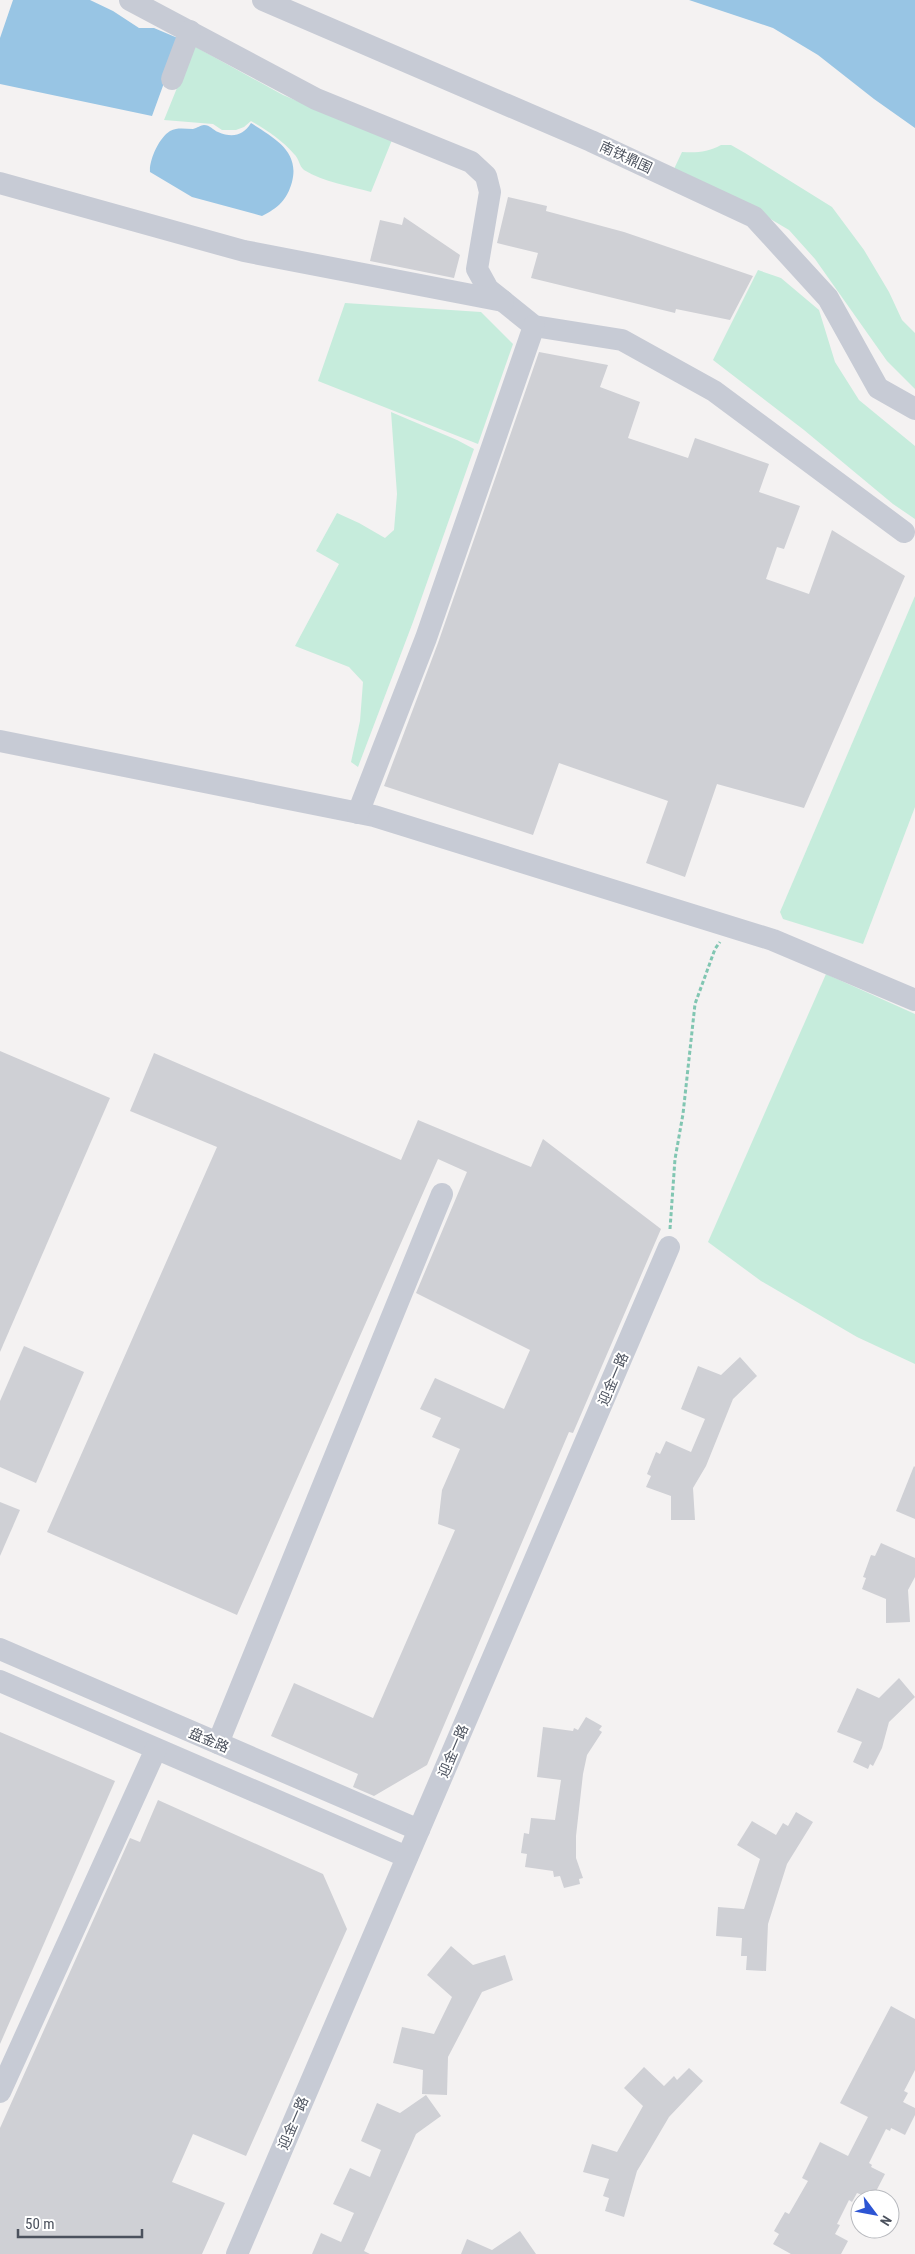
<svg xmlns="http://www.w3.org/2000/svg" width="915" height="2254" font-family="'Roboto Condensed','Noto Sans SC',sans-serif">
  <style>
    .green { fill: #c6ecdc }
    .water { fill: #98c5e4 }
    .building { fill: #cfd0d5 }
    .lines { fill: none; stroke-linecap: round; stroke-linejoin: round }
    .path { stroke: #81c6b2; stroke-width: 3; stroke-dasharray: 4 2.5; stroke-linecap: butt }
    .minor { stroke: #c7cbd5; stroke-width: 22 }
    .labels { text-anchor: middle; stroke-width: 4; stroke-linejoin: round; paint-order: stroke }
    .street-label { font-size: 14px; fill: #4b515d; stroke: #fff }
  </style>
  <rect width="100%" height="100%" fill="#f4f2f2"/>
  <g class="green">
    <path d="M194 46 283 95 392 140 371 192C349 186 324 182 304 170 299 166 299 158 294 154 282 140 267 130 251 121L244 127 236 130H222L213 124 164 120Z"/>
    <path d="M721 145H731L745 153 832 207 864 250 889 292 902 320 915 333V389L887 361 815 259 789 230 737 199 674 169 682 152C697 153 708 152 721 145Z"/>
    <path d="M758 270 781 278 819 310 835 362 859 400 915 446V519L893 504 804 430 713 360Z"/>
    <path d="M345 303 481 312 513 344 478 444 318 381Z"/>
    <path d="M391 412 457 440 474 449 413 622 358 767 351 762 360 721 363 682 349 667 295 646 339 564 316 551 337 513 359 523 385 538 394 530 397 494Z"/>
    <path d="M915 596V807L863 944 783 919 780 912Z"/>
    <path d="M826 974 915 1014V1364L857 1337 761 1281 708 1242Z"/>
  </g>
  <g class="water">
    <path d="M13 0H90L113 11 139 28H154L180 39 152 116 0 84V38Z"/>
    <path d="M689 0H915V128L874 99 818 55 773 28Z"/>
    <path d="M251 123C274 138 300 151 292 182 287 200 278 208 262 216L192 197 150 172C149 160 159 138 170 131 178 127 185 129 193 129 197 128 201 125 204 125 210 125 213 130 218 132 232 138 243 136 251 123Z"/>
  </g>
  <g class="building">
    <path d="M508 197 547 206 546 211 624 232 753 276 730 320 676 309 675 313 531 278 538 253 497 243Z"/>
    <path d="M404 217 460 255 454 278 370 261 380 220 402 225Z"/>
    <path d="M539 352 608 365 600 387 640 402 628 438 688 458 695 438 769 464 759 492 800 506 784 549 777 547 766 579 809 594 832 530 905 576 804 808 717 784 685 877 646 863 668 801 559 763 533 835 384 786 438 643Z"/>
    <path d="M0 1051 110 1098 0 1352Z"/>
    <path d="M154 1053 401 1160 418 1120 531 1167 543 1139 661 1229 573 1433 569 1432 427 1765 374 1796 353 1787 358 1774 271 1736 294 1683 373 1718 455 1530 438 1524 442 1490 460 1449 432 1437 441 1418 420 1409 435 1378 504 1409 530 1350 416 1293 467 1172 438 1159 237 1615 47 1532 217 1147 130 1111Z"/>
    <path d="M24 1346 84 1372 36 1483 0 1467V1401Z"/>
    <path d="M740 1357 757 1376 733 1399 706 1466 693 1488 695 1520H671V1496L646 1487 651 1476 647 1474 656 1452 660 1454 666 1441 691 1452 705 1419 681 1409 698 1366 721 1375Z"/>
    <path d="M914 1466 915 1467V1519L896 1511Z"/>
    <path d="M0 1502 20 1510 0 1556Z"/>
    <path d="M881 1543 915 1558V1577L908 1590 910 1622 886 1623V1599L862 1589 866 1578 863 1577 871 1555 875 1556Z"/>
    <path d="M899 1678 915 1697 889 1722 882 1748 873 1766 870 1764 868 1769 853 1762 862 1742 837 1732 857 1688 879 1698Z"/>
    <path d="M586 1717 602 1726 599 1730 602 1732 587 1755 583 1774 576 1836V1858L583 1878 579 1879 580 1884 564 1888 560 1876 554 1877 553 1871 525 1867 527 1854 521 1853 524 1833 529 1834 531 1818 555 1820 561 1780 537 1777 543 1727 573 1731 574 1728 578 1730Z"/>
    <path d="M0 1732 115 1781 0 2044Z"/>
    <path d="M158 1800 323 1874 347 1929 246 2156 193 2134 172 2182 225 2203 202 2254H0V2128L130 1838 140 1842Z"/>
    <path d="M796 1812 813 1822 787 1864 768 1924 766 1971 746 1970 747 1956H741L742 1938 716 1936 718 1907 744 1909 760 1859 737 1845 752 1821 776 1835 783 1823 788 1826Z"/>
    <path d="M451 1946 473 1965 505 1955 513 1980 482 1992 448 2057 447 2095 422 2094 423 2070 393 2063 402 2027 434 2034 452 1997 427 1975Z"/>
    <path d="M891 2006 915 2019V2070L904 2091 908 2093 903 2102 915 2108V2115L905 2135 891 2128 890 2131 886 2129 869 2163 872 2165 871 2167 885 2174 872 2199 857 2193 852 2202 849 2200 837 2224 840 2225 835 2234 848 2241 841 2254H791L773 2244 779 2234 774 2231 785 2212 789 2214 808 2181 802 2178 820 2142 848 2156 868 2117 840 2103Z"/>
    <path d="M644 2067 664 2086 674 2076 677 2080 689 2068 703 2081 669 2117 649 2151 637 2171 624 2217 605 2211 609 2198 603 2196 609 2179 583 2172 592 2144 617 2152 643 2106 624 2088Z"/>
    <path d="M426 2095 441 2116 416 2134 364 2251 370 2254H312L321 2233 341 2242 354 2213 333 2204 350 2168 370 2177 381 2150 361 2141 377 2103 400 2113Z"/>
    <path d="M520 2231 536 2254H461L467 2239 492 2250Z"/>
  </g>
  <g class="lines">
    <path class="path" d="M670 1229 675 1159 683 1114 695 1004 715 949 720 942"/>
    <g class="minor">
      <path d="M130 0 316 99 471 162 486 176 490 192 477 269 488 289 534 326 622 340 714 391 904 532"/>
      <path d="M263 0 591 141 754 217 828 298 878 388 915 409"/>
      <path d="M172 79 190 31"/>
      <path d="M0 183 244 251 503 301"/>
      <path d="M0 741 374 816 773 940 915 1000"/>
      <path d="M358 813 426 638 534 326"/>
      <path d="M0 1649 419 1830"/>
      <path d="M0 1681 407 1857"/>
      <path d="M218 1743 442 1194"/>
      <path d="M0 2092 156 1749"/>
      <path d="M237 2254 669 1247"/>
    </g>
  </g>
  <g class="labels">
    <g class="street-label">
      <text transform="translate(626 157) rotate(25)" y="5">南铁鼎围</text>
      <text transform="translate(613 1379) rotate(-67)" y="5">迎金一路</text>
      <text transform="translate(209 1740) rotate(23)" y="5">盘金路</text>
      <text transform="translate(453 1751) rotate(-67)" y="5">迎金一路</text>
      <text transform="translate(293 2123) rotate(-67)" y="5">迎金一路</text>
    </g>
  </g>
  <g transform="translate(875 2214) rotate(122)"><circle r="24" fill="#ffffff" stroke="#b7b9be"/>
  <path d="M0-4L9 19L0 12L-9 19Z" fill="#2d55d3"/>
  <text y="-8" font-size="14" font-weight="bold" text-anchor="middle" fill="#4b515d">N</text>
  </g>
  <path d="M18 2229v8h124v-8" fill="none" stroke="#4b515d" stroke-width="2.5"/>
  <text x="25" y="2229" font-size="15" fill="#4b515d" stroke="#ffffff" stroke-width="4" paint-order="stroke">50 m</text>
</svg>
